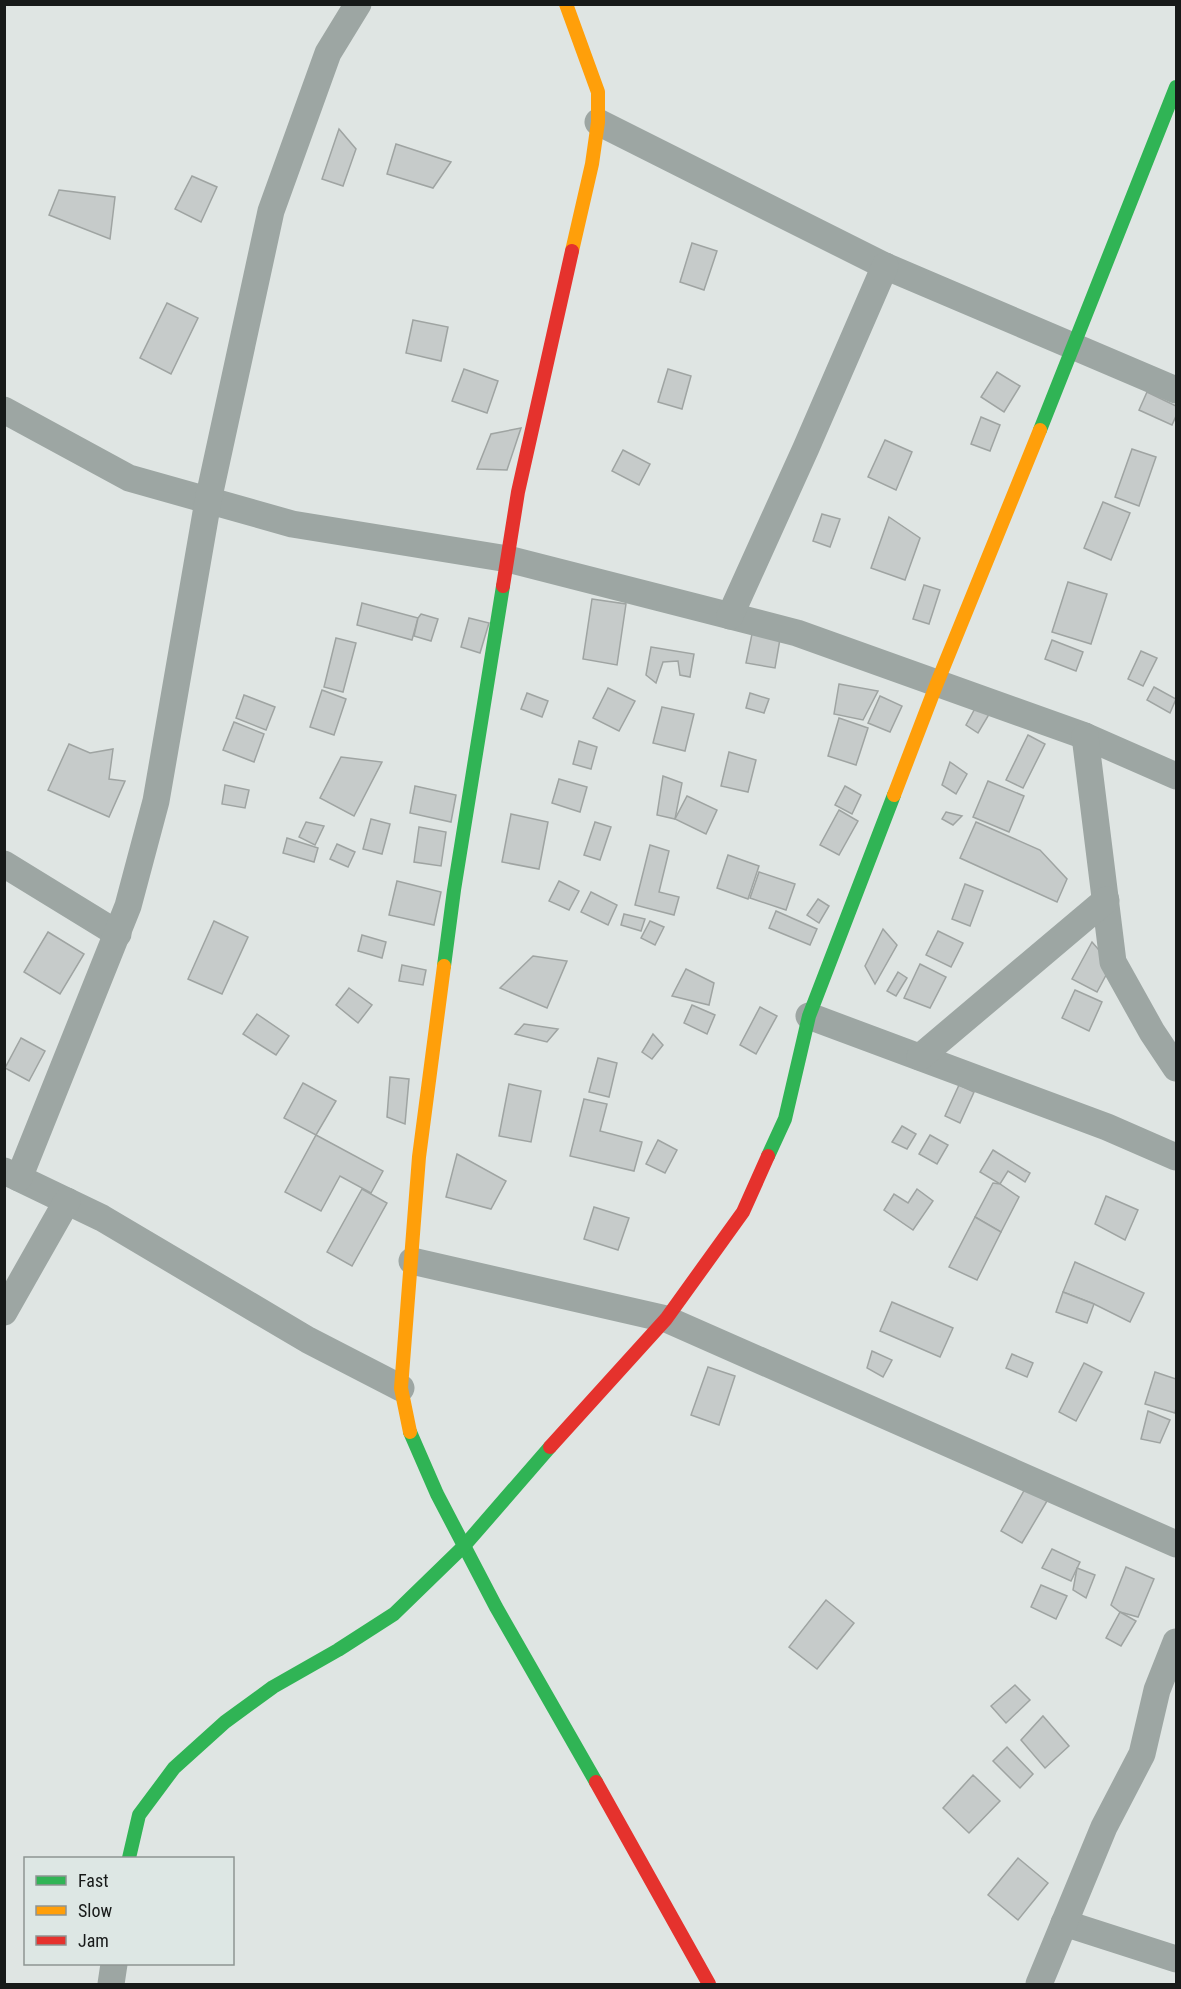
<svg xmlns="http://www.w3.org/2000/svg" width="1181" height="1989" font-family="'Roboto Condensed',sans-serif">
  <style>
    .building { fill: #c6cbca; stroke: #9fa4a2; stroke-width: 1.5 }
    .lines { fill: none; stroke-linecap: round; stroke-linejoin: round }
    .street { stroke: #9da6a3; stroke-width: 27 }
    .fast { stroke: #30b455; stroke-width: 14 }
    .slow { stroke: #ff9f0a; stroke-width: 14 }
    .jam { stroke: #e5322d; stroke-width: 14 }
  </style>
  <rect width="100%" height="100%" fill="#dfe5e3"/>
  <g class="building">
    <path d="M339 129 356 149 343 186 322 179Z"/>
    <path d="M396 144 451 162 433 188 387 174Z"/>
    <path d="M192 176 217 187 201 222 175 209Z"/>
    <path d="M59 190 115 197 110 239 49 215Z"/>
    <path d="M692 243 717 251 704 290 680 282Z"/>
    <path d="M167 303 198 318 171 374 140 358Z"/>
    <path d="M413 320 448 327 441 361 406 353Z"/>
    <path d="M464 369 498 381 487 413 452 401Z"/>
    <path d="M668 369 691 376 682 409 658 402Z"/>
    <path d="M997 372 1020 386 1004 412 981 397Z"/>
    <path d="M1147 392 1176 406V416L1172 425 1139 410Z"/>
    <path d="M981 417 1000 425 990 451 971 444Z"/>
    <path d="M521 428 507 470 477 469 491 434Z"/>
    <path d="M885 440 912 452 896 490 868 477Z"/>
    <path d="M1132 449 1156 457 1139 506 1115 497Z"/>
    <path d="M623 450 650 464 639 485 612 471Z"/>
    <path d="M1103 502 1130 513 1111 560 1084 548Z"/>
    <path d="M822 514 840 519 830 547 813 541Z"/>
    <path d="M889 517 920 538 905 580 871 568Z"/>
    <path d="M1068 582 1107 594 1091 644 1052 632Z"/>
    <path d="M924 585 940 590 929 624 913 619Z"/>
    <path d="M592 599 626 604 617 665 583 659Z"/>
    <path d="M362 603 418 618 412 640 357 625Z"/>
    <path d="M421 614 438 619 431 641 414 636 418 618Z"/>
    <path d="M469 618 489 623 480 653 461 647Z"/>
    <path d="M752 634 780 639 775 668 746 663Z"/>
    <path d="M336 638 356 643 343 692 324 687Z"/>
    <path d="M1052 640 1083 652 1076 671 1045 659Z"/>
    <path d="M651 647 694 654 690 677 680 675 678 661 663 662 656 683 646 675Z"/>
    <path d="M1141 651 1157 658 1143 686 1128 679Z"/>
    <path d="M839 684 878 691 863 720 834 714Z"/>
    <path d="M1154 687 1176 699 1170 713 1147 700Z"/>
    <path d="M608 688 635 701 619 731 593 718Z"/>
    <path d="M322 690 346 699 334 735 310 727Z"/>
    <path d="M527 693 548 701 542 717 521 709Z"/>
    <path d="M750 693 769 699 764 713 746 708Z"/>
    <path d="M244 695 275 707 266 730 236 718Z"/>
    <path d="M880 696 902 706 890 732 868 723Z"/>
    <path d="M978 703 991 711 978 733 966 725Z"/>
    <path d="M662 707 694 714 685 751 653 743Z"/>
    <path d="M839 718 868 728 856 765 828 756Z"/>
    <path d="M234 722 264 734 254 762 223 750Z"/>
    <path d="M1028 735 1045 744 1023 788 1006 780Z"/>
    <path d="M579 741 597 747 591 769 573 764Z"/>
    <path d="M69 744 90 753 113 749 109 779 125 781 109 817 48 790Z"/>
    <path d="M729 752 756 760 748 792 721 786Z"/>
    <path d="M341 757 382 762 354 816 320 798Z"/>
    <path d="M950 762 967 774 956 794 942 785Z"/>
    <path d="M663 776 682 783 675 819 657 815Z"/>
    <path d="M559 779 587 787 580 812 552 803Z"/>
    <path d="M988 781 1024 796 1009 832 973 817Z"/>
    <path d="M225 785 249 790 245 808 222 804Z"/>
    <path d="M415 786 456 795 451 822 410 813Z"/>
    <path d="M845 786 861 795 852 814 835 805Z"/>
    <path d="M687 796 717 810 706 834 675 819Z"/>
    <path d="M839 810 858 821 839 855 820 845Z"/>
    <path d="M946 812 962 816 953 825 942 819Z"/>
    <path d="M511 814 548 822 539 869 502 862Z"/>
    <path d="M371 819 390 824 382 854 363 849Z"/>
    <path d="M306 822 324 826 315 845 299 837Z"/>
    <path d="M595 822 611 827 600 860 584 855Z"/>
    <path d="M976 822 1040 850 1067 879 1057 902 960 858Z"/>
    <path d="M419 827 446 832 441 866 414 862Z"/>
    <path d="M287 838 318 848 314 862 283 853Z"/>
    <path d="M337 844 355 852 348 867 330 859Z"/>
    <path d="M650 845 669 851 659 892 679 897 674 915 635 905Z"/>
    <path d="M728 855 759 866 748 899 717 888Z"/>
    <path d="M759 872 795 884 786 910 750 898Z"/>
    <path d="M397 881 441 892 434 925 389 915Z"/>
    <path d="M559 881 579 891 569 910 549 901Z"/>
    <path d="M965 884 983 891 970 926 952 919Z"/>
    <path d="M591 892 617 905 608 925 581 912Z"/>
    <path d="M818 899 829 906 819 923 807 915Z"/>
    <path d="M776 911 817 929 810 945 769 928Z"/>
    <path d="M624 914 645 919 641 931 621 925Z"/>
    <path d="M214 921 248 937 222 994 188 979Z"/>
    <path d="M650 921 664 927 655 945 641 938Z"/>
    <path d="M883 929 897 945 875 984 865 966Z"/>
    <path d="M938 931 963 943 951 967 926 955Z"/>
    <path d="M48 932 84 954 60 994 24 972Z"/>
    <path d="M362 935 386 942 382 958 358 951Z"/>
    <path d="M1092 942 1105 957 1113 962 1097 992 1072 979Z"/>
    <path d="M533 956 567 961 547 1008 500 988Z"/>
    <path d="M920 964 946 977 930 1008 904 998Z"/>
    <path d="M402 965 426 970 423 985 399 981Z"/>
    <path d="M686 969 714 983 709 1005 672 996Z"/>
    <path d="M898 972 907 978 896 996 887 991Z"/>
    <path d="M349 988 372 1005 358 1023 336 1005Z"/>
    <path d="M1075 990 1102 1002 1089 1031 1062 1018Z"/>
    <path d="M692 1005 715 1015 707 1034 684 1023Z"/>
    <path d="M760 1007 777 1016 756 1054 740 1045Z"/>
    <path d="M257 1014 289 1036 276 1055 243 1034Z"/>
    <path d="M524 1024 558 1029 547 1042 515 1034Z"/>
    <path d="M653 1034 663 1045 652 1059 642 1052Z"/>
    <path d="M21 1038 45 1051 29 1081 5 1068Z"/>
    <path d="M598 1058 617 1063 609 1097 589 1092Z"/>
    <path d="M390 1077 409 1079 405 1124 387 1117Z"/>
    <path d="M303 1083 336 1101 316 1135 284 1118Z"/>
    <path d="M509 1084 541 1091 531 1142 499 1136Z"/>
    <path d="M959 1085 974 1092 960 1123 945 1116Z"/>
    <path d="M584 1099 607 1104 600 1131 642 1142 634 1171 570 1156Z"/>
    <path d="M902 1126 916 1134 907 1149 892 1142Z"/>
    <path d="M316 1135 383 1171 371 1193 340 1176 321 1211 285 1192Z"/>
    <path d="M930 1135 948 1145 937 1164 919 1154Z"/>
    <path d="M658 1140 677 1150 665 1173 646 1164Z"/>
    <path d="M993 1150 1030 1173 1025 1182 1008 1171 1000 1184 980 1172Z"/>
    <path d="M457 1154 506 1181 491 1209 446 1197Z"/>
    <path d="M993 1183 1000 1184 1019 1197 1001 1232 975 1217Z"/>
    <path d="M362 1189 387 1203 352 1266 327 1252Z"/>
    <path d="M917 1189 933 1201 913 1230 884 1210 894 1194 908 1203Z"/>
    <path d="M1106 1196 1138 1210 1125 1240 1095 1224Z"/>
    <path d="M594 1207 629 1218 618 1250 584 1239Z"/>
    <path d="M975 1217 1001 1232 977 1280 949 1267Z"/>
    <path d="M1075 1262 1144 1293 1130 1322 1094 1304 1063 1292Z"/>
    <path d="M1063 1292 1094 1304 1087 1323 1056 1312Z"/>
    <path d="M892 1302 953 1328 940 1357 880 1331Z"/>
    <path d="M872 1351 892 1360 883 1377 867 1368Z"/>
    <path d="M1012 1354 1033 1363 1027 1377 1006 1368Z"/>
    <path d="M1084 1363 1102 1372 1076 1421 1059 1412Z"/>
    <path d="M708 1367 735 1376 719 1425 691 1415Z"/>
    <path d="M1155 1372 1176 1379V1408L1175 1413 1145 1404Z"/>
    <path d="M1148 1411 1170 1420 1160 1443 1141 1439Z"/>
    <path d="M1025 1489 1047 1501 1022 1543 1001 1531Z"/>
    <path d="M1052 1549 1080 1562 1071 1581 1042 1568Z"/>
    <path d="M1126 1567 1154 1579 1138 1617 1120 1612 1111 1605Z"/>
    <path d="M1077 1568 1095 1575 1086 1598 1073 1590Z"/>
    <path d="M1041 1585 1067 1596 1056 1619 1031 1607Z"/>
    <path d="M826 1600 854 1623 817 1669 789 1647Z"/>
    <path d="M1120 1612 1136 1621 1121 1646 1106 1638Z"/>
    <path d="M1015 1685 1030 1700 1006 1723 991 1706Z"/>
    <path d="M1043 1716 1069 1746 1045 1768 1021 1740Z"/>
    <path d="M1007 1747 1033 1774 1020 1788 993 1761Z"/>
    <path d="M973 1775 1000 1801 969 1833 943 1808Z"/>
    <path d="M1018 1858 1048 1883 1018 1920 988 1895Z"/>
  </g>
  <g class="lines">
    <g class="street">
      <path d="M598 122 885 266 1176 390"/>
      <path d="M4 410 129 478 292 524 508 559 797 633 1085 736 1176 776"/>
      <path d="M730 616 806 448 885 266"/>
      <path d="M1085 736 1113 962 1152 1032 1176 1068"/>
      <path d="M4 864 118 934"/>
      <path d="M809 1016 1107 1127 1176 1157"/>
      <path d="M920 1057 1106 900"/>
      <path d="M4 1171 102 1218 308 1340 401 1388"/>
      <path d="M19 1178 128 906 156 801 208 501 271 211 328 53 358 4"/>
      <path d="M412 1261 666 1319 1176 1544"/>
      <path d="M4 1312 67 1201"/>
      <path d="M1064 1923 1176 1959"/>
      <path d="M111 1984 114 1964"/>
      <path d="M1039 1984 1104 1827 1142 1754 1157 1690 1176 1642"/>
    </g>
    <g class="fast">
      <path d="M1040 430 1176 87"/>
      <path d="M444 966 454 890 503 586"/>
      <path d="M768 1156 785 1119 809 1016 894 795"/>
      <path d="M410 1432 437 1494 496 1607 596 1782"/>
      <path d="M129 1858 139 1815 174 1768 225 1722 273 1687 338 1650 394 1614 464 1546 550 1447"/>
    </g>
    <g class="slow">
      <path d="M566 4 598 92V122L592 164 572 251"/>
      <path d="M894 795 937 683 1040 430"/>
      <path d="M410 1432 401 1388 419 1157 444 966"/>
    </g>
    <g class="jam">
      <path d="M503 586 518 492 572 251"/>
      <path d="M550 1447 666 1319 743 1212 768 1156"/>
      <path d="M596 1782 709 1984"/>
    </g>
  </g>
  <rect width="1181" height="1989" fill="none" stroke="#171a19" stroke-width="12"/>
  <rect x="24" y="1857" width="210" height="108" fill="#dde7e4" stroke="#8e9593" stroke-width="1.5"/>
  <rect x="36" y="1876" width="30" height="9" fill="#30b455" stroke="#8e9593" stroke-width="1.5"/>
  <text x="78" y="1887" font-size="18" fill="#171a19">Fast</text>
  <rect x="36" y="1906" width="30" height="9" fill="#ff9f0a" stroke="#8e9593" stroke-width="1.5"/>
  <text x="78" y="1917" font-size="18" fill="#171a19">Slow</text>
  <rect x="36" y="1936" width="30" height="9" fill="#e5322d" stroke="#8e9593" stroke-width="1.5"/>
  <text x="78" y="1947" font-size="18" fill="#171a19">Jam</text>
</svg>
